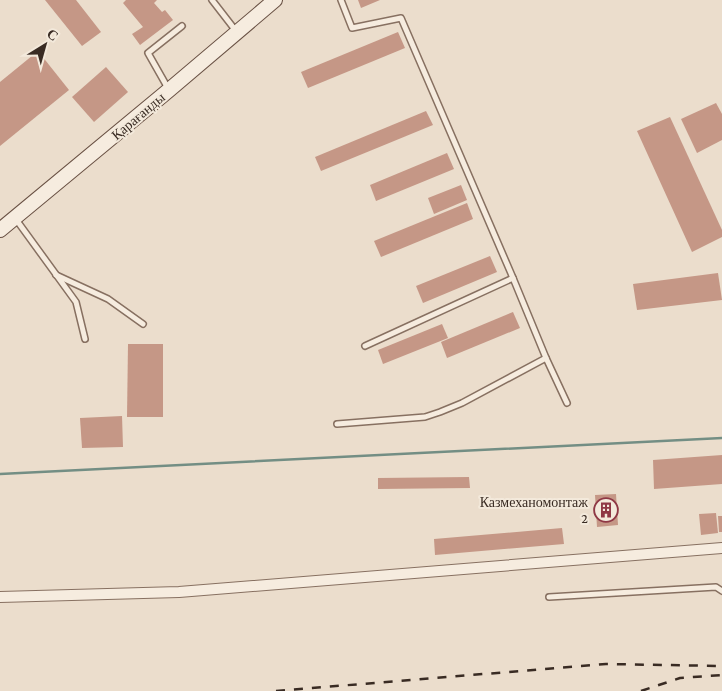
<svg xmlns="http://www.w3.org/2000/svg" width="722" height="691" font-family="'Crimson Pro',serif">
  <style>
    .lines { fill: none; stroke-linecap: round; stroke-linejoin: round }
    .stream { stroke: #738e84; stroke-width: 2.5 }
    .building { fill: #c59786 }
    .service-casing { stroke: #877061; stroke-width: 8 }
    .minor-casing { stroke: #877061; stroke-width: 12 }
    .secondary-casing { stroke: #695144; stroke-width: 16 }
    .service { stroke: #f6ecdf; stroke-width: 5 }
    .minor { stroke: #f6ecdf; stroke-width: 10 }
    .secondary { stroke: #f6ecdf; stroke-width: 14 }
    .rail { stroke: #392b23; stroke-width: 2.5; stroke-dasharray: 9 9; stroke-linecap: butt }
    .labels { text-anchor: middle; stroke-width: 4; stroke-linejoin: round; paint-order: stroke }
    .street-label { font-size: 14px; fill: #392b23; stroke: #f3e9db }
    .poi-label { font-size: 14px; fill: #392b23; stroke: #f3e9db; text-anchor: end }
  </style>
  <rect width="100%" height="100%" fill="#ebddcc"/>
  <g class="lines">
    <path class="stream" d="M0 474 722 438"/>
  </g>
  <g class="building">
    <path d="M45 0H76L101 32 82 46Z"/>
    <path d="M126 0H157L154 3 162 12 165 10 173 20 140 45 132 34 143 27 123 3Z"/>
    <path d="M358 0H380L361 8Z"/>
    <path d="M398 32 405 48 308 88 301 72Z"/>
    <path d="M38 51 69 90 0 146V82Z"/>
    <path d="M106 67 128 92 94 122 72 97Z"/>
    <path d="M716 103 722 114V140L697 153 681 119Z"/>
    <path d="M426 111 433 125 321 171 315 157Z"/>
    <path d="M670 117 722 230V237L692 252 637 131Z"/>
    <path d="M447 153 454 169 376 201 370 185Z"/>
    <path d="M461 185 467 200 434 214 428 198Z"/>
    <path d="M467 203 473 219 381 257 374 241Z"/>
    <path d="M490 256 497 272 423 303 416 286Z"/>
    <path d="M718 273 722 300 637 310 633 284Z"/>
    <path d="M513 312 520 328 447 358 441 342Z"/>
    <path d="M442 324 448 338 383 364 378 350Z"/>
    <path d="M128 344H163V417H127Z"/>
    <path d="M122 416 123 447 82 448 80 418Z"/>
    <path d="M722 455V484L654 489 653 460Z"/>
    <path d="M469 477 470 488 378 489V478Z"/>
    <path d="M616 494 618 525 597 527 595 495Z"/>
    <path d="M716 513 718 533 701 535 699 514Z"/>
    <path d="M718 516H722V532H719Z"/>
    <path d="M562 528 564 544 435 555 434 539Z"/>
  </g>
  <g class="lines">
    <g class="service-casing">
      <g id="service">
        <path d="M212 0 236 31"/>
        <path d="M341 0 352 28 401 18 513 278 546 358 567 403"/>
        <path d="M169 90 148 53 182 26"/>
        <path d="M15 218 76 302 85 339"/>
        <path d="M56 275 108 299 143 324"/>
        <path d="M365 346 513 278"/>
        <path d="M337 424 425 417 440 412 462 403 546 358"/>
        <path d="M549 597 716 587 722 591"/>
      </g>
    </g>
    <g class="minor-casing">
      <path id="minor" d="M0 597 179 592 722 548"/>
    </g>
    <g class="secondary-casing">
      <path id="secondary" d="M0 230 169 90 275 0"/>
    </g>
    <use href="#service" class="service"/>
    <use href="#minor" class="minor"/>
    <use href="#secondary" class="secondary"/>
    <g class="rail">
      <path d="M276 691 606 664 722 666"/>
      <path d="M641 691 680 678 722 675"/>
    </g>
  </g>
  <defs>
    <g id="building-ring" transform="scale(1.25)"><circle r="9.5" fill="#f3e9db" stroke="#8f3845" stroke-width="1.5"/><path d="M-4-6H4V6H1V3H-1V6H-4ZM-2.5-4.3h1.7v1.8h-1.7ZM.8-4.3h1.7v1.8H.8ZM-2.5-1h1.7V.8h-1.7ZM.8-1h1.7V.8H.8Z" fill="#8f3845"/></g>
  </defs>
  <g fill-rule="evenodd">
    <use href="#building-ring" x="606" y="510"/>
  </g>
  <g class="labels">
    <g class="street-label">
      <text transform="translate(138 116) rotate(-40)" y="5">Қарағанды</text>
    </g>
    <g class="poi-label">
      <text x="588" y="507">Казмеханомонтаж<tspan x="588" dy="16">2</tspan></text>
    </g>
  </g>
  <g transform="translate(45 45) rotate(37)" stroke="#f3e9db" stroke-width="4" paint-order="stroke">
  <path d="M0-4L9 19L0 12L-9 19Z" fill="#392b23"/>
  <text y="-8" font-size="14" font-weight="bold" text-anchor="middle" fill="#392b23">С</text>
  </g>
</svg>
